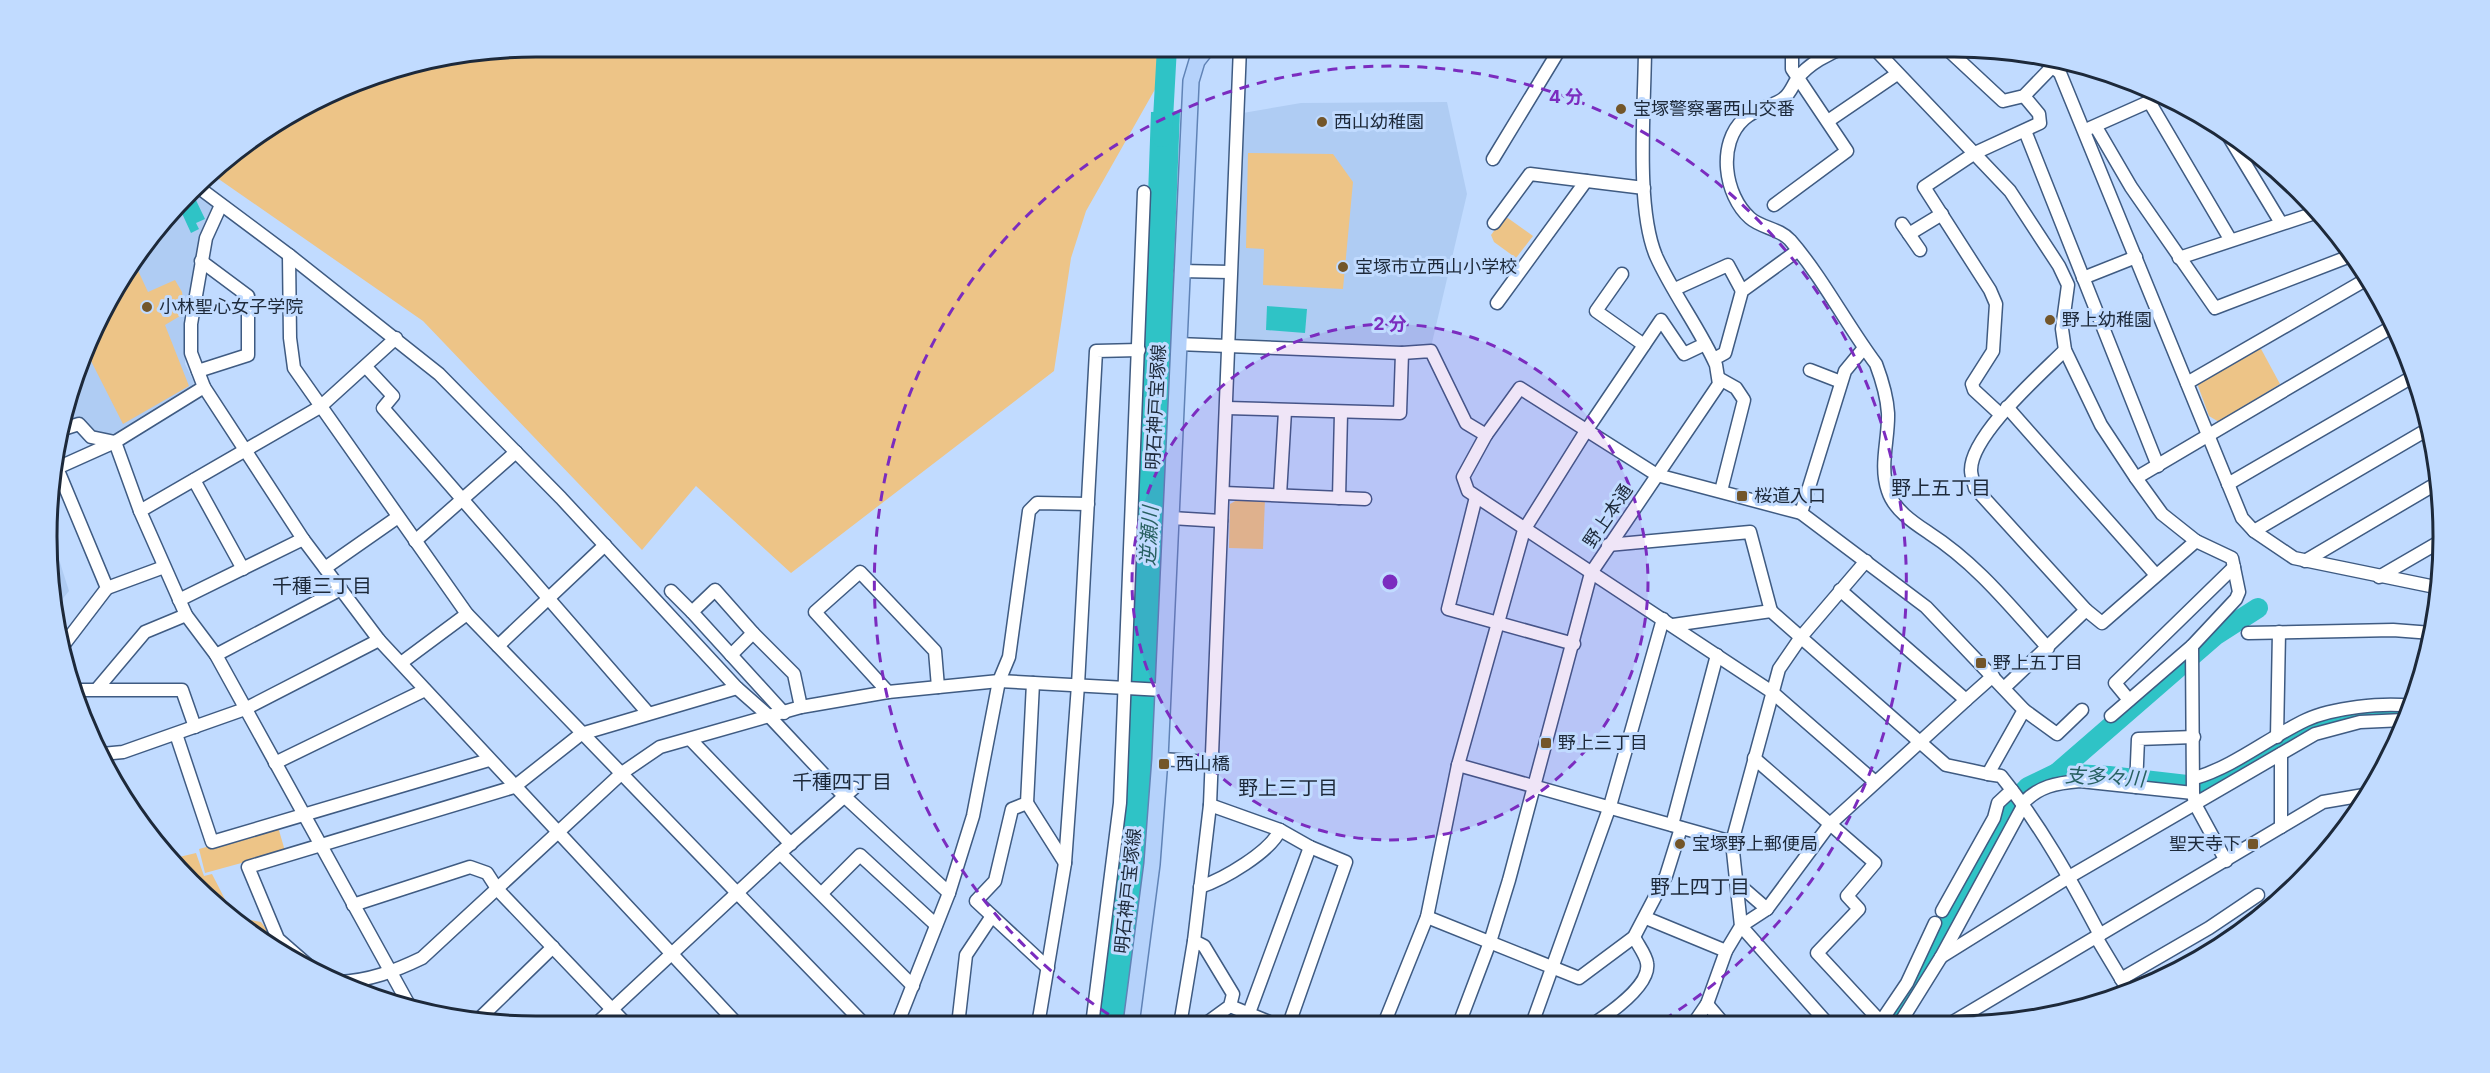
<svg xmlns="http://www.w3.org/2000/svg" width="2490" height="1073" font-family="Inter,'Noto Sans JP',sans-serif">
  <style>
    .built { fill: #afccf3 }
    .green { fill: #edc487 }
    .water { fill: #2fc3c6 }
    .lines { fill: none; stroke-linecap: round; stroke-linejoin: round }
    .river { stroke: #2fc3c6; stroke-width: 20 }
    .minor-casing { stroke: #3f5b82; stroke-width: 15 }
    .major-casing { stroke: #6083b6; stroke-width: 18 }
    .minor { stroke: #fff; stroke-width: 12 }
    .major { stroke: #b5d2fb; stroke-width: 15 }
    .ring { fill: none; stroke: #7b2cbf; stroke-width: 3; stroke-dasharray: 10 8 }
    .poi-dot { fill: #73562a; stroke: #c1dbff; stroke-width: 2 }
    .labels { text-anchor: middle; stroke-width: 6; stroke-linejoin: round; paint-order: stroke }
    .poi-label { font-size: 18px; fill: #1d293a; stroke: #c1dbff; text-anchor: start }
    .street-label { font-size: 18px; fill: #1d293a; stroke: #c1dbff }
    .neighbourhood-label { font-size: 20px; fill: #1d293a; stroke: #c1dbff }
    .water-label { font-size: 20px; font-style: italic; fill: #286061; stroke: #c1dbff }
    .rim { fill: none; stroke: #1d293a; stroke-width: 3 }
    .centre { fill: #7b2cbf; stroke: #c1dbff; stroke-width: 3 }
    .ring-label { font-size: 18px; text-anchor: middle; font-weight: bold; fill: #7b2cbf; stroke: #c1dbff; stroke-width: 6; stroke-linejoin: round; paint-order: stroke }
  </style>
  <rect width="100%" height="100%" fill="#c1dbff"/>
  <g class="built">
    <path d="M1447 102 1467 194 1431 347 1234 340 1243 113 1301 103Z"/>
    <path d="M196 190 209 198 212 207 198 243 186 323 185 364 194 382 191 390 116 434 97 433 80 419 62 425 112 291Z"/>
    <path d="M48 525 69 591 54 609 47 536Z"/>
  </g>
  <g class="green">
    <path d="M536 47H1179L1086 211 1071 258 1054 371 791 573 696 486 642 550 423 321 210 173 292 112 379 73Z"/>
    <path d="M1248 153 1333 154 1353 182 1343 289 1263 285 1264 249 1246 248Z"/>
    <path d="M1505 216 1533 236 1516 258 1494 242 1491 235Z"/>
    <path d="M135 264 148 292 175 280 182 292 185 313 165 325 189 386 123 424 88 355 112 291Z"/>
    <path d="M2260 347 2280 384 2219 422 2209 416 2197 383Z"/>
    <path d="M1265 499 1263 549 1229 548 1230 504 1237 500Z"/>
    <path d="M278 827 285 851 205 873 199 849Z"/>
    <path d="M196 853 204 876 212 874 234 917 261 922 276 943 311 970 292 961 214 905 175 858Z"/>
  </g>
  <g class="water">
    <path d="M1180 111 1157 698 1143 904 1125 1025H1097L1122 806 1130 696 1151 112Z"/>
    <path d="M194 196 205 219 196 223 199 229 191 233 180 209Z"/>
    <path d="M1267 306 1307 309 1305 333 1266 330Z"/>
  </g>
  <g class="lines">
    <g class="river">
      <path d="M1162 137 1167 47"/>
      <path d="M2057 773 2216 635 2258 608"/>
      <path d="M1898 1006 1922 972 2006 810 2028 787 2057 773 2109 776 2187 785 2208 783 2317 724 2373 712H2408"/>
    </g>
    <g class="minor-casing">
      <g id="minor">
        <path d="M1846 47C1829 53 1808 64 1797 79 1793 85 1790 94 1784 98 1775 106 1757 107 1744 119 1717 143 1724 195 1750 218 1761 228 1779 228 1790 240 1823 278 1846 324 1876 364 1882 380 1887 396 1888 413 1889 439 1879 465 1888 491 1894 510 1914 523 1929 533 1977 564 2010 606 2048 648"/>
        <path d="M1873 47 2010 191 2059 266 2068 285 2062 329 2065 350 2101 425 2136 478 2162 514 2196 541 2232 558 2239 592 2236 599 2192 646 2111 716"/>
        <path d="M1945 47 2003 101 2024 96 2052 67"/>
        <path d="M2047 62 2060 73 2242 518 2254 531 2294 558 2440 588"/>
        <path d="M2150 103 2230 239"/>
        <path d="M1828 121 1897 74"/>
        <path d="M2096 127 2131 187 2215 308 2353 255"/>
        <path d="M2090 128 2162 96"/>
        <path d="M2025 131 2158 466"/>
        <path d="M2226 132 2281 223"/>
        <path d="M1493 159 1561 47"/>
        <path d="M198 187 289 255 439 374 561 498 737 688 770 717 844 796 949 893"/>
        <path d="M221 205 206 238 191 324V353L204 387 303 539 379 640 739 1026"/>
        <path d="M1774 205 1847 151 1792 69V47"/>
        <path d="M1494 223 1530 174 1644 188"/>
        <path d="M1902 224 1920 250"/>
        <path d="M1909 234 1942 214"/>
        <path d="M289 255 290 338 294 368 467 614 866 1026"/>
        <path d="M2179 258 2318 212"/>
        <path d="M1181 271 1230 272"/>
        <path d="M1622 274 1596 311 1644 345"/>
        <path d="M2083 278 2136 257"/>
        <path d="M1675 289 1728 265 1742 291"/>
        <path d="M1497 303 1586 181"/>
        <path d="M396 338 320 407 140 511 186 615 216 655 409 1005"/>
        <path d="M1178 344 1402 353 1431 351 1466 423 1486 435 1463 477 1468 491 1772 692 1874 781"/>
        <path d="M1714 359 1725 353 1742 291 1797 251"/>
        <path d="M366 367 393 396 383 408 648 713"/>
        <path d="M1810 370 1841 382"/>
        <path d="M198 371 248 355V296L201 261"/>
        <path d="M1720 379 1736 388 1744 400 1721 491"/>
        <path d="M2187 383 2367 279"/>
        <path d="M2007 407 2156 575"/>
        <path d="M1227 408 1400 413 1402 353"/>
        <path d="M2000 414 1974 390 1972 384 1993 351 1996 304 1990 290 1924 187 1975 153 2040 123 2039 114 2024 96"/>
        <path d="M60 430 79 424 91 437 115 442 204 387"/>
        <path d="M1486 435 1520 388 1657 475 1801 513 1926 607 2024 710 1988 774 2001 776C2040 824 2071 880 2100 935"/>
        <path d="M2136 478 2395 325"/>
        <path d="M194 480 243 569"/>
        <path d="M2228 484 2414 376"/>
        <path d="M1224 493 1365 499"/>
        <path d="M1280 495 1285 411"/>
        <path d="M1476 497 1448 609 1574 644"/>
        <path d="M1339 498 1341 413"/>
        <path d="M1801 513 1845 371 1864 348"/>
        <path d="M1171 518 1221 521"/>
        <path d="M2254 531 2430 428"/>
        <path d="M415 541 516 452"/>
        <path d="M1608 545 1750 532 1771 611"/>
        <path d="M2305 561 2439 482"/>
        <path d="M325 568 398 517"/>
        <path d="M2379 577 2441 541"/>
        <path d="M107 588 164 567"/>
        <path d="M671 591 692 612"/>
        <path d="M179 600 303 539"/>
        <path d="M2086 610 2102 623 2196 541"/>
        <path d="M1673 625 1771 611 1946 765 1988 774"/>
        <path d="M753 633 715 590 692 612 784 713"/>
        <path d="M2248 633 2393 630 2432 633"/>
        <path d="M498 646 605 545"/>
        <path d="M2192 646 2193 793 2195 804 2226 861"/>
        <path d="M62 647 107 588 57 468 115 442 140 511"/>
        <path d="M216 655 341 589"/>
        <path d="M731 655 753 633 794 674 801 707"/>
        <path d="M401 663 467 614"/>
        <path d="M1033 683 1027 803 1012 809 995 881 976 901 1048 968"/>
        <path d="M2004 688 2086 610 1975 488C1974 483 1971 476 1971 470 1971 435 2041 374 2065 350"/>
        <path d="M97 689 145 632 186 615"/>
        <path d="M78 690H182L195 727"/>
        <path d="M888 692 815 612 860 572 935 651 938 687"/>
        <path d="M1966 700 1993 676"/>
        <path d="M2129 700 2115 683 2234 567"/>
        <path d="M2024 710 2057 734 2082 710"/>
        <path d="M176 734 212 842 489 760"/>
        <path d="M2277 737 2279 632"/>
        <path d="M690 739 791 844"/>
        <path d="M102 754 123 752 245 709 379 640"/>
        <path d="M1754 758 1875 863 1847 896 1859 909 1817 953 1881 1022"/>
        <path d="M1160 759 1211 762"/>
        <path d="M275 763 425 690"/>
        <path d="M1458 765 1732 842"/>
        <path d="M2195 778C2235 766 2268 738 2306 720 2332 708 2383 702 2411 706"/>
        <path d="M2136 787 2138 739 2194 737"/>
        <path d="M1027 803 1065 863"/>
        <path d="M2022 804C2039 786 2056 783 2080 781L2193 793"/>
        <path d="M1210 805 1280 830 1310 847 1346 862 1289 1024"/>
        <path d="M1672 825 1717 655"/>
        <path d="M2281 827V754"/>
        <path d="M780 853 913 986"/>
        <path d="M1737 883 1767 909"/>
        <path d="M1200 887C1224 879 1270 852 1280 830"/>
        <path d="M822 893 860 855 936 925"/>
        <path d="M353 905 470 867 487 873 498 890 628 1026"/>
        <path d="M1942 911 1994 818 1998 803 2012 790"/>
        <path d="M1427 917 1579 978 1634 937 1666 876 1681 828"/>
        <path d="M1646 918 1726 951"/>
        <path d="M2096 937 2129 992"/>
        <path d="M1194 941 1204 946 1233 994 1230 1006 1204 1025"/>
        <path d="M1941 957 2069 877 2315 734 2360 722 2404 720"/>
        <path d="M317 973 278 939 248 867 514 787 581 734 737 688"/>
        <path d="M2121 979 2209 928 2258 895"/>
        <path d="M338 982C369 981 395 971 422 958L622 773 660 747 801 707 888 692 999 681 1163 690"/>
        <path d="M1707 1004 1723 1023"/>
        <path d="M1230 1006 1274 1024"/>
        <path d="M1249 1013 1310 847"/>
        <path d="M481 1017 553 947"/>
        <path d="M1953 1022 2323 802 2364 795"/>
        <path d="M1595 1023C1610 1013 1651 985 1647 963 1646 955 1638 945 1634 937"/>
        <path d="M1694 1023 1707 1004 1726 951 1741 926 1732 842 1779 669 1801 637 1866 561"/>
        <path d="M1827 1023 1741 926 1767 909 1830 824 1966 700 1840 590"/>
        <path d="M1880 1023 1907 983 1935 923"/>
        <path d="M1900 1023 1941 957 2023 806"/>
        <path d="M1384 1024 1427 917 1458 765 1524 530 1586 431 1661 320 1684 354 1705 344"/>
        <path d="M1459 1024 1490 942 1509 880 1591 573 1719 384 1716 365C1699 327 1673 294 1656 256 1635 206 1645 103 1645 47"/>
        <path d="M1532 1024 1610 806 1663 619"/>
        <path d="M897 1025 949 893 973 816 999 681 1009 657 1029 511 1037 503 1088 504"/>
        <path d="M958 1025 966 955 992 916"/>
        <path d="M1038 1025 1065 863 1078 685 1096 351 1139 350"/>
        <path d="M1092 1025 1120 803 1144 192"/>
        <path d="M1180 1025 1194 941 1210 805 1240 47"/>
        <path d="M594 1026 780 853 854 788"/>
      </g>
    </g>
    <g class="major-casing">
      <path id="major" d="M1131 1025 1152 864 1160 759 1191 81 1197 61 1208 47"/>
    </g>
    <use href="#minor" class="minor"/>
    <use href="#major" class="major"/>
  </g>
  <circle cx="1390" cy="582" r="258" fill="#7b2cbf" fill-opacity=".12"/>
  <g class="ring">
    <circle cx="1390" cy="582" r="258"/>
    <path d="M1124 1024A516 516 0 1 1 1660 1022"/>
  </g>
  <g class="poi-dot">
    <circle cx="1621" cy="109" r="6"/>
    <circle cx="1322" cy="122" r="6"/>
    <circle cx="1343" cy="267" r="6"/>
    <circle cx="147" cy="307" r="6"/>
    <circle cx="2050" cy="320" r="6"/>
    <rect x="1736" y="490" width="12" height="12" rx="3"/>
    <rect x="1975" y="657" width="12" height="12" rx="3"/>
    <rect x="1540" y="737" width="12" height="12" rx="3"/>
    <rect x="1158" y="758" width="12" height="12" rx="3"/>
    <circle cx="1680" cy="844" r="6"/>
    <rect x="2247" y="838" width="12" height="12" rx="3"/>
  </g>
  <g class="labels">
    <g class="poi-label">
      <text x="1633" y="115">宝塚警察署西山交番</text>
      <text x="1334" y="128">西山幼稚園</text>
      <text x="1355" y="273">宝塚市立西山小学校</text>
      <text x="159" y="313">小林聖心女子学院</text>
      <text x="2062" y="326">野上幼稚園</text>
      <text x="1754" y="502">桜道入口</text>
      <text x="1993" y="669">野上五丁目</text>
      <text x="1558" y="749">野上三丁目</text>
      <text x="1176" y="770">西山橋</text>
      <text x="1692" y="850">宝塚野上郵便局</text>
      <text x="2241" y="850" text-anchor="end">聖天寺下</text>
    </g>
    <g class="street-label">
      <text transform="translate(1156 407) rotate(-87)" y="6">明石神戸宝塚線</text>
      <text transform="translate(1608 516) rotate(-56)" y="6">野上本通</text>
      <text transform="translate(1128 891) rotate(-84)" y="6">明石神戸宝塚線</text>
    </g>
    <g class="neighbourhood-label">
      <text x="1941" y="495">野上五丁目</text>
      <text x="322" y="593">千種三丁目</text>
      <text x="842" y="789">千種四丁目</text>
      <text x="1288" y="795">野上三丁目</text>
      <text x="1700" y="894">野上四丁目</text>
    </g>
    <g class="water-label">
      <text transform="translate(1149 536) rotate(-87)" y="7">逆瀬川</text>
      <text transform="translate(2105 777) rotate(3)" y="7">支多々川</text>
    </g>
  </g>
  <path d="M0 0H2490V1073H0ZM536 57H1954A479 479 0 0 1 2433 536V537A479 479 0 0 1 1954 1016H536A479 479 0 0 1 57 537V536A479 479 0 0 1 536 57Z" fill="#c1dbff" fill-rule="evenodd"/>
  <path class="rim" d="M536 57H1954A479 479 0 0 1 2433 536V537A479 479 0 0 1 1954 1016H536A479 479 0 0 1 57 537V536A479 479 0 0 1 536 57Z"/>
  <circle cx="1390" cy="582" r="9" class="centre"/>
  <g class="ring-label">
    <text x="1566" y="103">4 分</text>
    <text x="1390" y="330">2 分</text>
  </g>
</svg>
